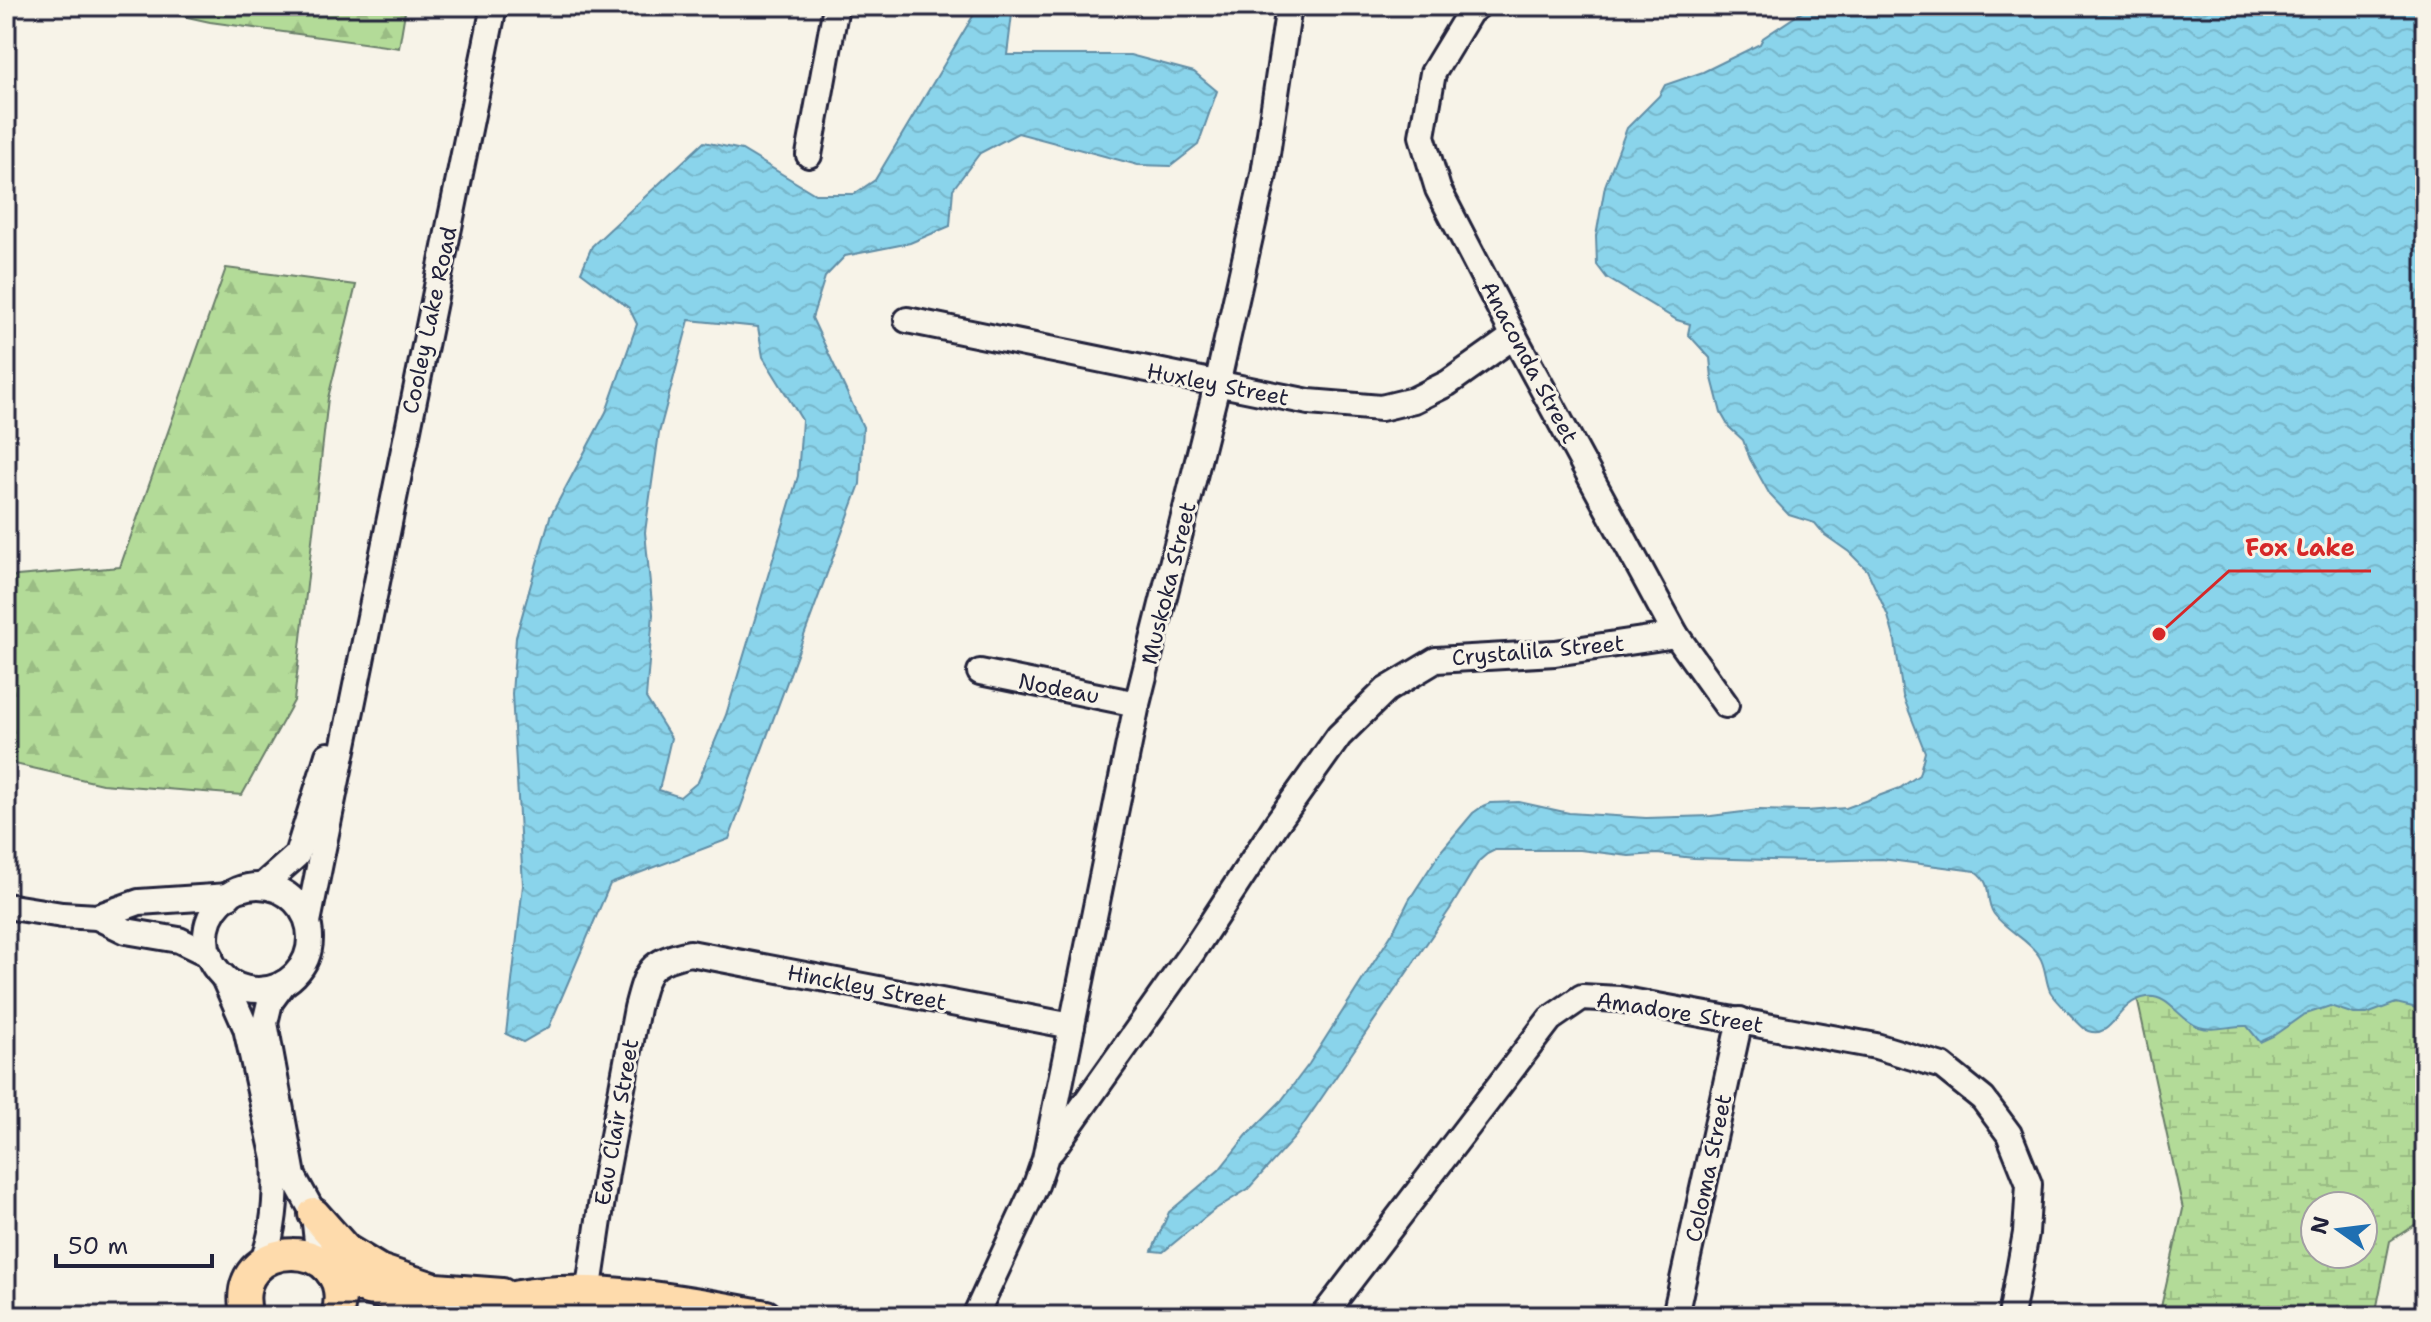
<svg xmlns="http://www.w3.org/2000/svg" width="2431" height="1322" font-family="'Shantell Sans',sans-serif">
  <style>
    .forest { fill: url(#forest-firs); stroke: #6a7e6a; stroke-width: 2 }
    .wetland { fill: url(#wetland-marsh); stroke: #6a7e6a; stroke-width: 2; fill-rule: evenodd }
    .water { fill: url(#water-waves); stroke: #608da5; stroke-width: 2; fill-rule: evenodd }
    .lines { fill: none; stroke-linecap: round; stroke-linejoin: round }
    .minor-casing { stroke: #22223b; stroke-width: 30 }
    .major-casing { stroke: #22223b; stroke-width: 36 }
    .minor { stroke: #f7f3e8; stroke-width: 24 }
    .major { stroke: #fedbac; stroke-width: 30 }
    .labels { text-anchor: middle; stroke-width: 6; stroke-linejoin: round; paint-order: stroke }
    .street-label { font-size: 22px; fill: #22223b; stroke: #f7f3e8 }
    .leader { fill: none; stroke: #d62828; stroke-width: 3 }
    .callout-dot { fill: #d62828; stroke: #f7f3e8; stroke-width: 3 }
    .callout-label { font-size: 24px; text-anchor: middle; font-weight: bold; fill: #d62828; stroke: #f7f3e8; stroke-width: 6; stroke-linejoin: round; paint-order: stroke }
  </style>
  <defs>
    <pattern id="forest-firs" width="22" height="20" patternUnits="userSpaceOnUse" patternTransform="scale(2)"><rect width="22" height="20" fill="#b3db98"/><path d="M5 1l3.5 6h-7zM16 11l3.5 6h-7z" fill="#9abc84"/></pattern>
    <pattern id="wetland-marsh" width="20" height="14" patternUnits="userSpaceOnUse" patternTransform="scale(2)"><rect width="20" height="14" fill="#b3db98"/><path d="M1 5h8M5 5V1M11 12h8M15 12V8" fill="none" stroke="#9abc84"/></pattern>
    <pattern id="water-waves" width="16" height="10" patternUnits="userSpaceOnUse" patternTransform="scale(2)"><rect width="16" height="10" fill="#8ad4eb"/><path d="M0 5q4-4 8 0t8 0" fill="none" stroke="#77b6ca"/></pattern>
  </defs>
  <rect width="100%" height="100%" fill="#f7f3e8"/>
  <filter id="ink" filterUnits="userSpaceOnUse"><feTurbulence type="fractalNoise" baseFrequency=".0125" numOctaves="2"/><feDisplacementMap in="SourceGraphic" scale="16" xChannelSelector="R" yChannelSelector="G"/><feConvolveMatrix kernelMatrix="1 2 1 2 8 2 1 2 1" color-interpolation-filters="sRGB"/></filter>
  <g filter="url(#ink)">
    <g class="forest">
      <path d="M137 6H406L399 48 210 22Z"/>
      <path d="M226 268 356 285 328 398 294 701 242 795 102 784 6 762V577L120 567Z"/>
    </g>
    <path class="wetland" d="M2425 432V1218L2390 1241 2375 1316H2159L2183 1209 2122 929ZM2315 1206H2363V1254H2315Z"/>
    <g class="water">
      <path d="M979 6H1013L1007 55H1130L1194 72 1217 91 1198 145 1171 166 1138 165 1018 133 980 153 953 189 950 226 910 243 845 256 825 277 812 318 863 427 860 484 729 839 610 884 549 1027 523 1042 506 1034 523 885 512 694 516 637 550 517 606 412 637 324 629 308 581 272 592 246 704 142 742 150 815 194H854L875 180ZM689 320 758 327 763 357 802 420 798 476 726 715 698 782 680 797 659 790 671 738 646 698 653 614 645 532 659 433Z"/>
      <path d="M1811 6H2425V1010L2396 1003 2367 1014H2354L2330 1006 2303 1015 2273 1036 2260 1042 2247 1026C2231 1025 2214 1032 2199 1027 2180 1021 2169 994 2147 997 2116 1001 2114 1040 2088 1031 2084 1030 2052 996 2050 991 2045 980 2046 966 2039 956 2028 939 2007 931 1994 914 1983 897 1995 886 1975 871L1882 859 1813 861 1694 858 1657 854 1629 856 1580 850H1495L1487 854 1479 861 1450 909 1295 1137 1248 1189 1214 1210 1163 1252 1152 1251 1169 1212 1219 1170 1247 1135 1281 1101 1309 1064 1393 932 1409 900 1441 851 1473 813 1483 806 1490 803 1519 802 1569 813 1646 818 1711 816 1759 810 1806 811 1846 808 1900 788 1919 775 1925 752 1903 696 1895 641 1888 616 1867 570 1849 552 1825 535 1815 523 1789 515 1770 495 1750 459 1743 440 1729 427 1721 413 1712 378 1710 358 1688 334 1690 324 1677 320 1607 278 1597 265 1596 236 1605 186 1627 128 1659 96 1665 85 1703 72 1760 44 1763 38Z"/>
    </g>
    <g class="lines">
      <g class="minor-casing">
        <g id="minor">
          <path d="M1478 6 1470 12 1433 73 1422 136 1438 189 1514 336 1676 635 1726 705"/>
          <path d="M809 155 836 6"/>
          <path d="M907 320 1309 402 1381 408 1414 400 1448 383 1514 336"/>
          <path d="M980 672 1137 704"/>
          <path d="M262 886 297 855 328 755"/>
          <circle cx="258" cy="938" r="52"/>
          <path d="M6 906 62 915 97 917 126 931 179 940 210 955"/>
          <path d="M97 917 139 902 229 896"/>
          <path d="M308 922 494 6"/>
          <path d="M223 976 246 1028 275 1159C277 1193 275 1231 262 1263"/>
          <path d="M284 983 270 1002 265 1023 293 1176 314 1214 319 1260"/>
          <path d="M1052 1150 1193 951 1277 823 1339 736 1386 690 1436 660 1555 653 1676 635"/>
          <path d="M588 1294 606 1173 637 1008C647 969 649 962 690 953L1072 1026"/>
          <path d="M975 1316 1036 1185 1045 1159 1137 704 1217 385 1264 174 1289 6"/>
          <path d="M1323 1316 1550 1019 1582 997 1619 999 1876 1046 1942 1066 1983 1099 2009 1134 2029 1184 2026 1233 2011 1316"/>
          <path d="M1675 1316 1740 1020"/>
        </g>
      </g>
      <g class="major-casing">
        <g id="major">
          <path d="M314 1214 346 1250 379 1270 436 1289 502 1294"/>
          <path d="M331 1272C366 1291 386 1299 426 1291"/>
          <path d="M247 1316C224 1234 360 1233 337 1316"/>
          <path d="M447 1316C471 1310 495 1301 519 1296 592 1283 694 1302 766 1316"/>
        </g>
      </g>
      <use href="#minor" class="minor"/>
      <use href="#major" class="major"/>
    </g>
  </g>
  <g class="labels">
    <g class="street-label">
      <text transform="translate(429 320) rotate(-78)" y="8">Cooley Lake Road</text>
      <text transform="translate(1530 362) rotate(62)" y="8">Anaconda Street</text>
      <text transform="translate(1218 384) rotate(11)" y="8">Huxley Street</text>
      <text transform="translate(1168 583) rotate(-76)" y="8">Muskoka Street</text>
      <text transform="translate(1538 650) rotate(-5)" y="8">Crystalila Street</text>
      <text transform="translate(1059 688) rotate(11)" y="8">Nodeau</text>
      <text transform="translate(867 987) rotate(11)" y="8">Hinckley Street</text>
      <text transform="translate(1680 1012) rotate(9)" y="8">Amadore Street</text>
      <text transform="translate(616 1122) rotate(-80)" y="8">Eau Clair Street</text>
      <text transform="translate(1708 1168) rotate(-78)" y="8">Coloma Street</text>
    </g>
  </g>
  <path class="leader" d="M2159 634L2229 571H2371"/>
  <circle class="callout-dot" cx="2159" cy="634" r="8"/>
  <g class="callout-label">
    <text x="2300" y="556">Fox Lake</text>
  </g>
  <rect width="2431" height="1322" fill="none" stroke="#f7f3e8" stroke-width="32"/>
  <rect x="16" y="16" width="2399" height="1290" fill="none" stroke="#22223b" stroke-width="3" filter="url(#ink)"/>
  <g transform="translate(2339 1230) rotate(284)"><circle r="38" fill="#f7f3e8" stroke="#a29fa3" stroke-width="2"/>
  <path d="M0-6L14 30L0 20L-14 30Z" fill="#1f6fb2"/>
  <text y="-12" font-size="22" font-weight="bold" text-anchor="middle" fill="#22223b">N</text>
  </g>
  <path d="M56 1254v12h156v-12" fill="none" stroke="#22223b" stroke-width="4"/>
  <text x="68" y="1254" font-size="24" fill="#22223b" stroke="#f7f3e8" stroke-width="6" paint-order="stroke">50 m</text>
</svg>
